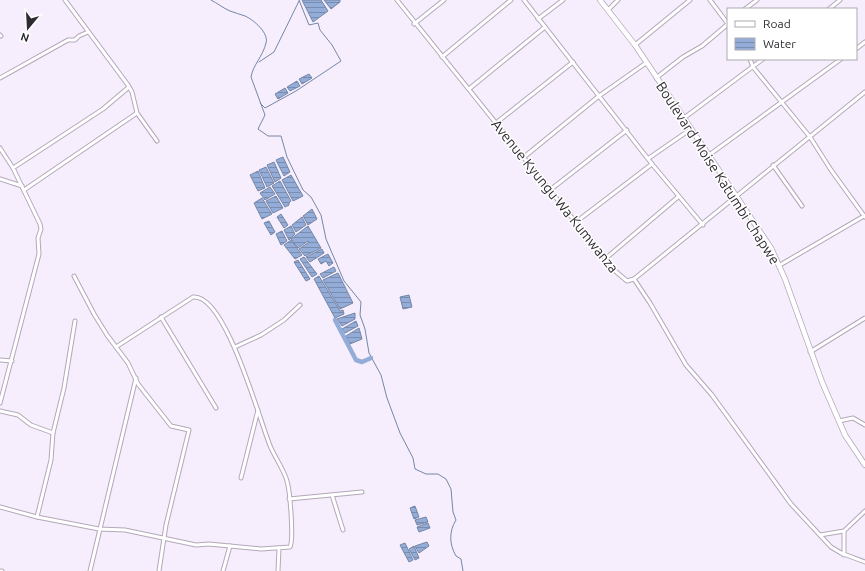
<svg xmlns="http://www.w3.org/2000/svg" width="865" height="571" font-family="Ubuntu,sans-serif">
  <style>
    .water { fill: url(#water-rules); stroke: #7586a6 }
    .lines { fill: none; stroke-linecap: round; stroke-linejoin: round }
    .stream { stroke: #7586a6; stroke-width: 1 }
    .canal { stroke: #94add8; stroke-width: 4.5 }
    .street-casing { stroke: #b3a8b9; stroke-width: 5 }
    .secondary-casing { stroke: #b3a8b9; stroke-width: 6 }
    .street { stroke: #fff; stroke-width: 3 }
    .secondary { stroke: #fff; stroke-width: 4.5 }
    .labels { text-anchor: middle; stroke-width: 3; stroke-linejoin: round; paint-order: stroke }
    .street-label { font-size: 14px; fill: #2e2a31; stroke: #fff }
  </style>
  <defs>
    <pattern id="water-rules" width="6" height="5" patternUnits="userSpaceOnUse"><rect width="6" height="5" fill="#94add8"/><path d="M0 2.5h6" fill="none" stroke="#798db0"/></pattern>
  </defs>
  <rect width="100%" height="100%" fill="#f7eefd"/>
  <g class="water">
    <path d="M302 0H321L328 11 313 22Z"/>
    <path d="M324 0H340V2L331 9Z"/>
    <path d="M309 74 312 78 302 84 299 79Z"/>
    <path d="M297 81 300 86 290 91 287 87Z"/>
    <path d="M285 88 288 93 278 99 275 94Z"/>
    <path d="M283 157 290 172 284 176 276 160Z"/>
    <path d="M274 162 281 178 275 182 267 165Z"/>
    <path d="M266 167 274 183 267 187 259 170Z"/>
    <path d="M258 171 265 188 258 191 250 175Z"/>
    <path d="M291 175 303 196 293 201 282 180Z"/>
    <path d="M280 181 291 201 289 203V205L285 207 272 186Z"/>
    <path d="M270 187 275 194 265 200 260 193Z"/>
    <path d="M276 196 283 208 273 213 266 201Z"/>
    <path d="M262 198 272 214 262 219 254 203Z"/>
    <path d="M312 209 317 219 308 225 303 216Z"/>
    <path d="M281 214 288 225 284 228 277 217Z"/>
    <path d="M302 217 306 225 296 232 292 225Z"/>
    <path d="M269 221 275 232 271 235 264 223Z"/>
    <path d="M291 226 295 234 289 240 284 230Z"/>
    <path d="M308 226 321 248 305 256 299 249 309 242 308 241 298 248 291 239Z"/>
    <path d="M282 231 287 241 281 245 276 234Z"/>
    <path d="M291 240 302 255 295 259 284 245Z"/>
    <path d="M322 249 324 253 310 262 306 257Z"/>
    <path d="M328 254 333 263 329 266 326 261 321 264 318 259Z"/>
    <path d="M304 257 317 274 312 277 300 259Z"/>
    <path d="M298 260 310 279 306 281 294 262Z"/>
    <path d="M334 267 336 271 323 278 320 274Z"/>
    <path d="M338 273 353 303 340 309 323 280Z"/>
    <path d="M319 276 340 311 343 310 344 314 335 318 314 279Z"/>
    <path d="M409 295 412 307 403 309 400 297Z"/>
    <path d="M355 313V319L342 326 337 319Z"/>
    <path d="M356 321 358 326 345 333 342 329Z"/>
    <path d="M359 328 362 339 350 344 346 336Z"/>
    <path d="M415 506 419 517 414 519 410 508Z"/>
    <path d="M426 517 428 522 417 525 415 520Z"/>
    <path d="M428 523 430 528 419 532 417 527Z"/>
    <path d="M427 542 429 546 419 553 415 546Z"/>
    <path d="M405 543 413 560 409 562 400 545Z"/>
    <path d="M414 546 419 558 415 560 409 549Z"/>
  </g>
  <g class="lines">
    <g class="stream">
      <path d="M211 0C217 3 223 8 230 11 235 13 240 14 245 16 254 20 269 33 266 43 263 56 253 65 251 77L265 115 258 129 268 136H281L287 157 303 190 311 197 321 215 326 239 344 281 361 302 360 315 365 329 369 353 381 375 387 398 400 433 413 458 415 469 426 474H438L446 479 451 489 453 512 456 520C449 531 449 544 456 556L461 559 463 571"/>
      <path d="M259 62 274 52 299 1"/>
      <path d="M260 103 265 108 296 91 341 61 332 45 320 30 318 23 309 25 299 0"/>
    </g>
    <path class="canal" d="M335 320 356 360 362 362 371 358"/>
    <g class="street-casing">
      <g id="street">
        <path d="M65 0 128 85 132 92 137 113 157 141"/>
        <path d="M397 0 614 270 627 281 634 279 865 92"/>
        <path d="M524 0 652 164 703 225"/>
        <path d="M710 0 728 24"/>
        <path d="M745 9 757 0"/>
        <path d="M829 9 840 0"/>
        <path d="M608 10 618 0"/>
        <path d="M538 19 563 0"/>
        <path d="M414 24 444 0"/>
        <path d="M0 35 1 36"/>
        <path d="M635 45 690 0"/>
        <path d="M856 49 865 42"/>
        <path d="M442 57 511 0"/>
        <path d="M750 59 753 67 810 137 831 170 865 217"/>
        <path d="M0 78 68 40H75L79 36 88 32"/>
        <path d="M656 78 683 57 702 46 728 24"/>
        <path d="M469 89 545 27"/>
        <path d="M684 118 763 59"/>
        <path d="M496 123 573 62"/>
        <path d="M0 148 13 168 40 224 41 229 38 238 39 254 0 403"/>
        <path d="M709 155 841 59"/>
        <path d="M524 157 599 96 646 63"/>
        <path d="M649 158 691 129"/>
        <path d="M773 165 802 206"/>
        <path d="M13 168 103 109 129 87"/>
        <path d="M0 179 22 186"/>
        <path d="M24 190 137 113"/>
        <path d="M550 190 627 130"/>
        <path d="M576 222 652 164"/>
        <path d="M605 259 678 197"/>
        <path d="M780 265 864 216"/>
        <path d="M74 276 94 314 107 335 128 363 138 384 171 426 189 430 166 525 159 571"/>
        <path d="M634 279 650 303 686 365 712 395 791 504 831 547 841 553 865 562"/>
        <path d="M161 317 216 408"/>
        <path d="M235 347 261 335 284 320 300 305"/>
        <path d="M810 352 865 318"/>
        <path d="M0 360 12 361"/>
        <path d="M0 411 18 415 31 425 53 433 51 460 37 517"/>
        <path d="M839 421 853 418 865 425"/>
        <path d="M53 433 64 388 75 321"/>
        <path d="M241 478 258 410"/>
        <path d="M332 495 343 530"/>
        <path d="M289 499 362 492"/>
        <path d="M0 507 37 517 99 529 125 530 196 545 209 544 261 549 290 547C294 539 290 491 287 481 284 470 276 459 271 448 260 423 226 293 193 297L116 347"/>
        <path d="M844 531V555"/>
        <path d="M820 535 844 531 865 511"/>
        <path d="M0 571H2"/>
        <path d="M90 571 136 378"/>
        <path d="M223 571 230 546"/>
        <path d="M278 571 279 548"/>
      </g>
    </g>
    <g class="secondary-casing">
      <path id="secondary" d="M600 0 635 45 771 248 785 279 822 382 845 435 865 465"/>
    </g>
    <use href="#street" class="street"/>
    <use href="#secondary" class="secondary"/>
  </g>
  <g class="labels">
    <g class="street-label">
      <text transform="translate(718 173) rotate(57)" y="5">Boulevard Moise Katumbi Chapwe</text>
      <text transform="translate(555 196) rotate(51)" y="5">Avenue Kyungu Wa Kumwanza</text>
    </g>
  </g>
  <rect x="727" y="8" width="130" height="52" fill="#ffffff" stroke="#abaaad"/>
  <rect x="735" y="21" width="20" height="6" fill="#ffffff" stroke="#abaaad"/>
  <text x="763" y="28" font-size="12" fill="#2e2a31">Road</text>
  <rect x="735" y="38" width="20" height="12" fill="url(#water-rules)" stroke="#abaaad"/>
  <text x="763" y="48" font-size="12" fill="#2e2a31">Water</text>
  <g transform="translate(28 28) rotate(198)" stroke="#ffffff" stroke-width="3" paint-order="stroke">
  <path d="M0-3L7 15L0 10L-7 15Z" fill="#2e2a31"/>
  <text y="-6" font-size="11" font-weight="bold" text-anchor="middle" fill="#2e2a31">N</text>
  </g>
</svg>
